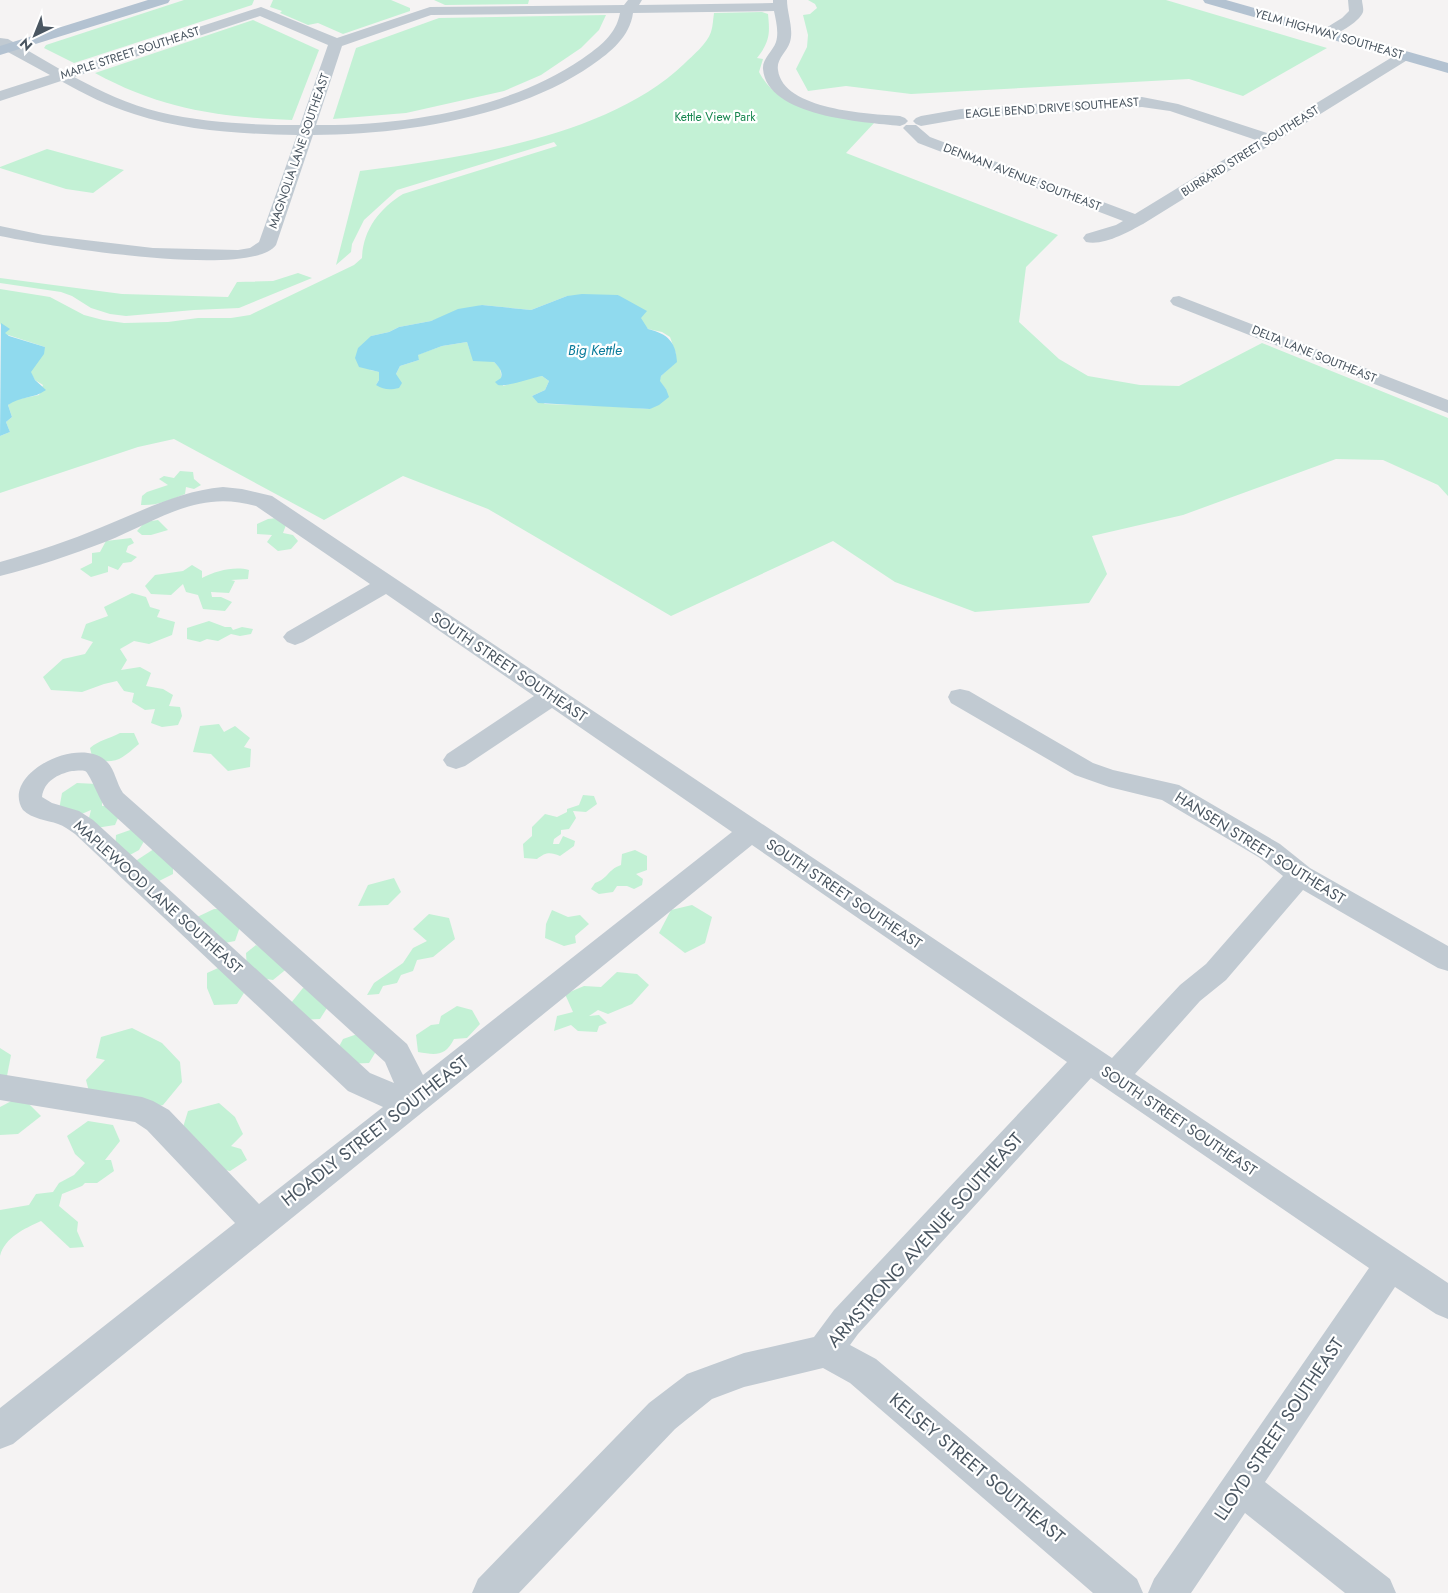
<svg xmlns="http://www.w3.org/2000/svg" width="1448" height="1593" font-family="Jost,sans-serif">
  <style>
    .green { fill: #c3f1d5; fill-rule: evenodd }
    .water { fill: #90daee }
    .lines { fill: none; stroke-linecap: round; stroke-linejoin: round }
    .minor { fill: #c1cad2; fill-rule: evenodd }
    .major { fill: #b3c2d1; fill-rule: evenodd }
    .labels { text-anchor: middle; stroke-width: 4.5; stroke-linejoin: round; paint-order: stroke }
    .far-street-label { font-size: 12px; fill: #4a5661; stroke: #fff }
    .far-park-label { font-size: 12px; fill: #17864f; stroke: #fff }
    .far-water-label { font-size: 14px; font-style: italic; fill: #0c7c9b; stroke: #fff }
    .street-label { font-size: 15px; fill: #4a5661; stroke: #fff }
    .near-street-label { font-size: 18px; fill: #4a5661; stroke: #fff }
  </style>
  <rect width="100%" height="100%" fill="#f5f3f3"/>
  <g class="green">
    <path d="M184 0H254L252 5 74 63 44 48 46 45Z"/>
    <path d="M273 0H391L410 8V11L343 34 318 23 308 25 280 13 282 11 270 7Z"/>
    <path d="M434 0H529L528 4 445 5Z"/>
    <path d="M808 0H1166L1327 48 1243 96 1189 79 911 94 846 86 808 91 796 69 807 47 808 35 803 15 810 14 817 8 815 4Z"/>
    <path d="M762 12 768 14C770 34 770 41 757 58L763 59 759 72C780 113 834 114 875 122L846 153 1058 235 1026 267 1019 322 1059 359 1088 376 1140 385 1179 386 1262 343 1448 418V496L1438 485 1383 460 1336 459 1183 515 1092 536 1107 574 1089 603 975 612 895 582 833 541 671 616 488 509 403 476 324 520 174 439 138 447 0 493V436L10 432 6 422 12 417 8 405 14 400 39 395 43 385 35 380 30 372 45 347 5 334 0 323V289L50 297 84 315 103 320 124 323 168 322 198 318H231L250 315 354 265 362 258C363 230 379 209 403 194L557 146 554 142 397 190 364 220 352 244 351 252 336 265 360 171C461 158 608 137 684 64 693 55 707 44 711 32 713 26 713 19 714 13ZM618 295 648 329 662 332 670 337 676 354V362L661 376 659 381 666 389 650 409 607 406 545 404 532 396 545 390 549 381 542 376 528 378 503 386 500 368 494 362 470 351 467 342 442 346 417 355 419 360 400 366 396 374 376 385 379 380 380 372 370 370 371 336 389 332 399 327 431 321 482 305 531 310 567 296Z"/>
    <path d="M606 15 599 30 581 48 541 75 504 91 406 113 333 119 356 48 439 18Z"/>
    <path d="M253 20 319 50 292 120C218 117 161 109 95 73Z"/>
    <path d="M47 149 124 170 93 193 66 189 0 168V167Z"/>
    <path d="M298 273 312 278 239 308 194 310 126 316 110 314 91 308 72 296 61 292 0 283V278L122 294 228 297 237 282 273 281Z"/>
    <path d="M180 471 193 472 194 479 201 485 194 489 186 487 185 494C171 500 156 506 141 505L142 496 147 492 168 485 159 479 164 476 174 478Z"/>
    <path d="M277 518 286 525 283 533 293 535 298 541 291 549 278 551 267 542 272 535 257 534V524L268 519Z"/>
    <path d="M158 520 168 530 151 535H142L137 531 145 522Z"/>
    <path d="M131 538 134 543 128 546 126 552 137 557 131 562 123 563 118 570 108 566V572L91 577 80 569 92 563V553L100 552 106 541Z"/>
    <path d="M192 565 202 571V578C216 571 234 566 249 570L248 579 231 580 235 581 229 593 211 592 212 597H221L232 602 225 611 203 609 198 595 186 592 183 584 171 595 151 594 145 586 155 575 183 571Z"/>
    <path d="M132 593 146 597 150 607 160 610 157 617 175 622 172 635 149 644 134 641 120 649 127 660 121 670 140 667 151 673 146 686 163 689 173 695 169 706 180 707 182 716 178 725 162 727 151 723 155 709 145 710 132 702 134 693 124 691 117 681 104 684 82 692 51 690 43 677 63 659 85 654 93 642 81 638 86 624 108 616 104 607Z"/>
    <path d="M209 621 225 627H231L233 630 242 627 253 629 251 634 240 636 231 634 218 641 207 639 200 642 187 639V628Z"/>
    <path d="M219 724 224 732 235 726 250 738 244 747 251 749 250 767 228 771 211 754 193 752 200 726Z"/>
    <path d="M120 733H134L139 744C121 759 118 764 93 760L90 748C99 740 109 739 120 733Z"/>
    <path d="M77 783 97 784 102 797V806L111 805 121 811 115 825 96 828 88 822 91 810 77 816 59 810 62 793Z"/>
    <path d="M583 795 594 796 597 804 586 812 573 811 576 818 569 829 561 830V834L554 839 553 844H559L563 836 575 841 574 846 560 856C550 852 546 852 537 859L524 858 523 844 532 836V827L545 814 557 817 567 812V809L579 805Z"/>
    <path d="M133 829 147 836 139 850 128 856 115 851 116 835Z"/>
    <path d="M157 847 173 858V874L155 883 134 862Z"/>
    <path d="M635 850 647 856V870L636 874 643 879 642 885 634 889 627 886H617L613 892 599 894 591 889 595 883C609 878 607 870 621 865L622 854Z"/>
    <path d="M394 878 401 892 388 905 358 906 368 885Z"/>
    <path d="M692 905 712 917 705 943 685 953 659 933 671 910Z"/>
    <path d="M214 909H230L242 921 235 941 204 947 195 918Z"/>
    <path d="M552 910 568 917 580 915 589 924 575 936 576 943 564 946 545 938 546 924Z"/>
    <path d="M429 914 449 918 455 939 433 957 417 960 413 971 401 975 397 983 383 986 379 994 367 995 374 983 403 963 413 948 427 941 413 929Z"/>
    <path d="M256 945 289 967 273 980 254 977 237 1004 214 1005 207 988V973L227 964 247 972 246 953Z"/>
    <path d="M617 972 637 974 649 985 632 1004 608 1014 598 1010 589 1016 599 1015 607 1023 599 1026 597 1032 578 1031 571 1025 554 1031 557 1016 573 1012 565 994 584 986 601 987Z"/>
    <path d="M303 988H319L332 1000 320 1019 298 1020 291 1003Z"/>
    <path d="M457 1006 472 1010 480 1024 467 1038 454 1039C445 1057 435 1055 418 1052L416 1035 431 1025 439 1024 441 1016Z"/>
    <path d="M132 1028 162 1043 180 1062 182 1082 163 1105 121 1117 93 1107 86 1080 105 1060 96 1058 101 1037Z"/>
    <path d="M366 1031 381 1043 369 1063 346 1064 334 1056 343 1039Z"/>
    <path d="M0 1048 11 1055 7 1076 0 1079Z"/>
    <path d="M21 1096 41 1116 18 1134 0 1135V1107Z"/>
    <path d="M219 1103 235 1117 243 1134 231 1146 241 1149 247 1160 230 1171 211 1167 180 1137 188 1111Z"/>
    <path d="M88 1121 113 1125 120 1141 105 1160H111L114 1171 97 1183H85L82 1186 62 1194 59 1206 78 1222 77 1231 84 1247 70 1248 41 1221C24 1229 5 1237 0 1256V1210L29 1205 36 1194 53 1192 59 1183 74 1175 85 1163 75 1154 67 1136Z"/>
  </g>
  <g class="water">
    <path d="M582 294 618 295 647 311 641 318 648 329C668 334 676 342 677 362L661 376 660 381 666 389 669 397 659 405 650 409 538 403 532 396 545 390 549 381 542 376C530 378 508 387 498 385L495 382 501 378C503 371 499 367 494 362L473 361 467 342 442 346 418 355 419 360 400 366 396 374 402 383 399 388C390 390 384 390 376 385L379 380V372L359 367 355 358 358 348 371 336 389 332 399 327 431 321 458 309 482 305 531 310 567 296Z"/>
    <path d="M1 323 10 329 5 333 9 336 45 347 44 354 31 372 35 380 46 390C34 399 20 396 8 405L12 417 6 422 10 432 0 436Z"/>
  </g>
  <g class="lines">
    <g class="minor">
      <path d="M628 0H642L639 5 773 3V0H787C787 13 794 29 790 42 787 52 776 59 778 70 783 110 869 114 900 116L905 118 908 121 905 124 900 126C864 122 767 117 763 69 762 59 773 51 776 42 779 32 776 21 774 11L633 13C630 36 611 52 592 65 518 117 402 135 313 135L276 245C251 280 43 245 0 236V226L43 235 153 248 238 250 250 248 259 242 297 135C242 134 186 131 134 114 108 106 84 94 61 81L0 101V91L50 75 6 51 0 47V38L8 39 63 71 261 7 337 38 430 7 624 5ZM620 13C616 35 599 47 582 59 509 109 404 126 316 125L342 46 431 15ZM260 16 328 45 300 125C253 125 205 123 159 112 129 105 101 91 74 77Z"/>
      <path d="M1348 0H1362C1362 3 1364 9 1363 12 1359 23 1331 39 1321 37L1319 34 1321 31 1342 18 1349 11Z"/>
      <path d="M1404 52 1409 53 1411 56 1409 59 1143 224C1128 232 1104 246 1086 242L1083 238 1086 234 1116 225 1123 221 918 143 903 128 906 125H916L930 137 1135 214 1256 140 1170 111 1142 107 961 119 921 126 916 124 913 121 916 118 921 116 961 109 1142 97 1178 104 1267 133 1399 53Z"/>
      <path d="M1179 296 1448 400V413L1173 305 1170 301 1173 297Z"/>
      <path d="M223 487 242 489 272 496 1112 1058 1180 985 1206 964 1283 876 1260 858 1162 800 1109 787 1075 775 951 703 948 697 951 691 960 689 969 691 1093 763 1113 770 1179 785 1280 844 1310 868 1448 946V971L1438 968 1303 890 1226 980 1200 1001 1135 1074 1448 1283V1319L1436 1314 1395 1287 1265 1482 1390 1579 1396 1593H1345L1245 1513 1191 1593H1148L1154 1579 1369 1268 1091 1078 858 1334 850 1345 876 1359 1137 1579 1143 1593H1093L850 1383 823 1368 744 1387 712 1399 675 1429 519 1593H472L478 1579 649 1403 687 1374 744 1353 814 1337 834 1310 1067 1062 752 845 13 1444 0 1449V1408L235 1223 147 1130 135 1122 0 1100V1074L142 1097 153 1101 169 1110 259 1204 383 1107 348 1091 75 834C69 830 64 826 58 824 47 820 32 819 23 810 0 775 76 736 105 760 115 768 116 783 123 793L407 1044 423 1075 732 832 552 708 465 766 456 769 447 766 443 760 447 754 534 696 386 594 303 642 295 645 287 642 283 637 287 632 370 584 256 506C197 489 158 521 105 542 71 555 36 567 0 576V562C35 552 69 541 102 527 142 511 179 491 223 487ZM72 771C75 771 81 770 85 771 89 772 100 801 105 807L385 1062 394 1083 370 1073 93 820 79 811 52 803 42 797C44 781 58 774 72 771Z"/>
    </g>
    <g class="major">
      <path d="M148 0H170L168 3 0 55V46Z"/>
      <path d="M1203 0H1226L1448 63V73L1205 3Z"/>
    </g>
  </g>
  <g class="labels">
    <g class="far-street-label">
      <text transform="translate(1329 34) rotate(16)" y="4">YELM HIGHWAY SOUTHEAST</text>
      <text transform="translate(130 53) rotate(-18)" y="4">MAPLE STREET SOUTHEAST</text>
      <text transform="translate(1052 108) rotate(-4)" y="4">EAGLE BEND DRIVE SOUTHEAST</text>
      <text transform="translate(299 151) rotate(-71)" y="4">MAGNOLIA LANE SOUTHEAST</text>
      <text transform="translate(1250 151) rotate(-32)" y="4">BURRARD STREET SOUTHEAST</text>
      <text transform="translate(1022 177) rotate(21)" y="4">DENMAN AVENUE SOUTHEAST</text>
      <text transform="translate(1314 354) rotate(22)" y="4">DELTA LANE SOUTHEAST</text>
    </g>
    <g class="far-park-label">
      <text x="715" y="121">Kettle View Park</text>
    </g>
    <g class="far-water-label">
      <text x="595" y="355">Big Kettle</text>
    </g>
    <g class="street-label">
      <text transform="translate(509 667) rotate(34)" y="5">SOUTH STREET SOUTHEAST</text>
      <text transform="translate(1260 848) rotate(32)" y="5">HANSEN STREET SOUTHEAST</text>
      <text transform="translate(844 894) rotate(34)" y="5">SOUTH STREET SOUTHEAST</text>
      <text transform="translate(158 897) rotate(42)" y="5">MAPLEWOOD LANE SOUTHEAST</text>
      <text transform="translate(1179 1121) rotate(34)" y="5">SOUTH STREET SOUTHEAST</text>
    </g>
    <g class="near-street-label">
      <text transform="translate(375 1131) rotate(-38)" y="6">HOADLY STREET SOUTHEAST</text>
      <text transform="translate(925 1240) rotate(-48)" y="6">ARMSTRONG AVENUE SOUTHEAST</text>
      <text transform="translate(1279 1429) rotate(-56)" y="6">LLOYD STREET SOUTHEAST</text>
      <text transform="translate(977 1468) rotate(40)" y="6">KELSEY STREET SOUTHEAST</text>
    </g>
  </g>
  <g transform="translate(35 35) rotate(223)" stroke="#ffffff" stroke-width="4" paint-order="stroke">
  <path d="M0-4L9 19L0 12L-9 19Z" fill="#4a5661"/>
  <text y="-8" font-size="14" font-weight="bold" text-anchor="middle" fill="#4a5661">N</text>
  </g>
</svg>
